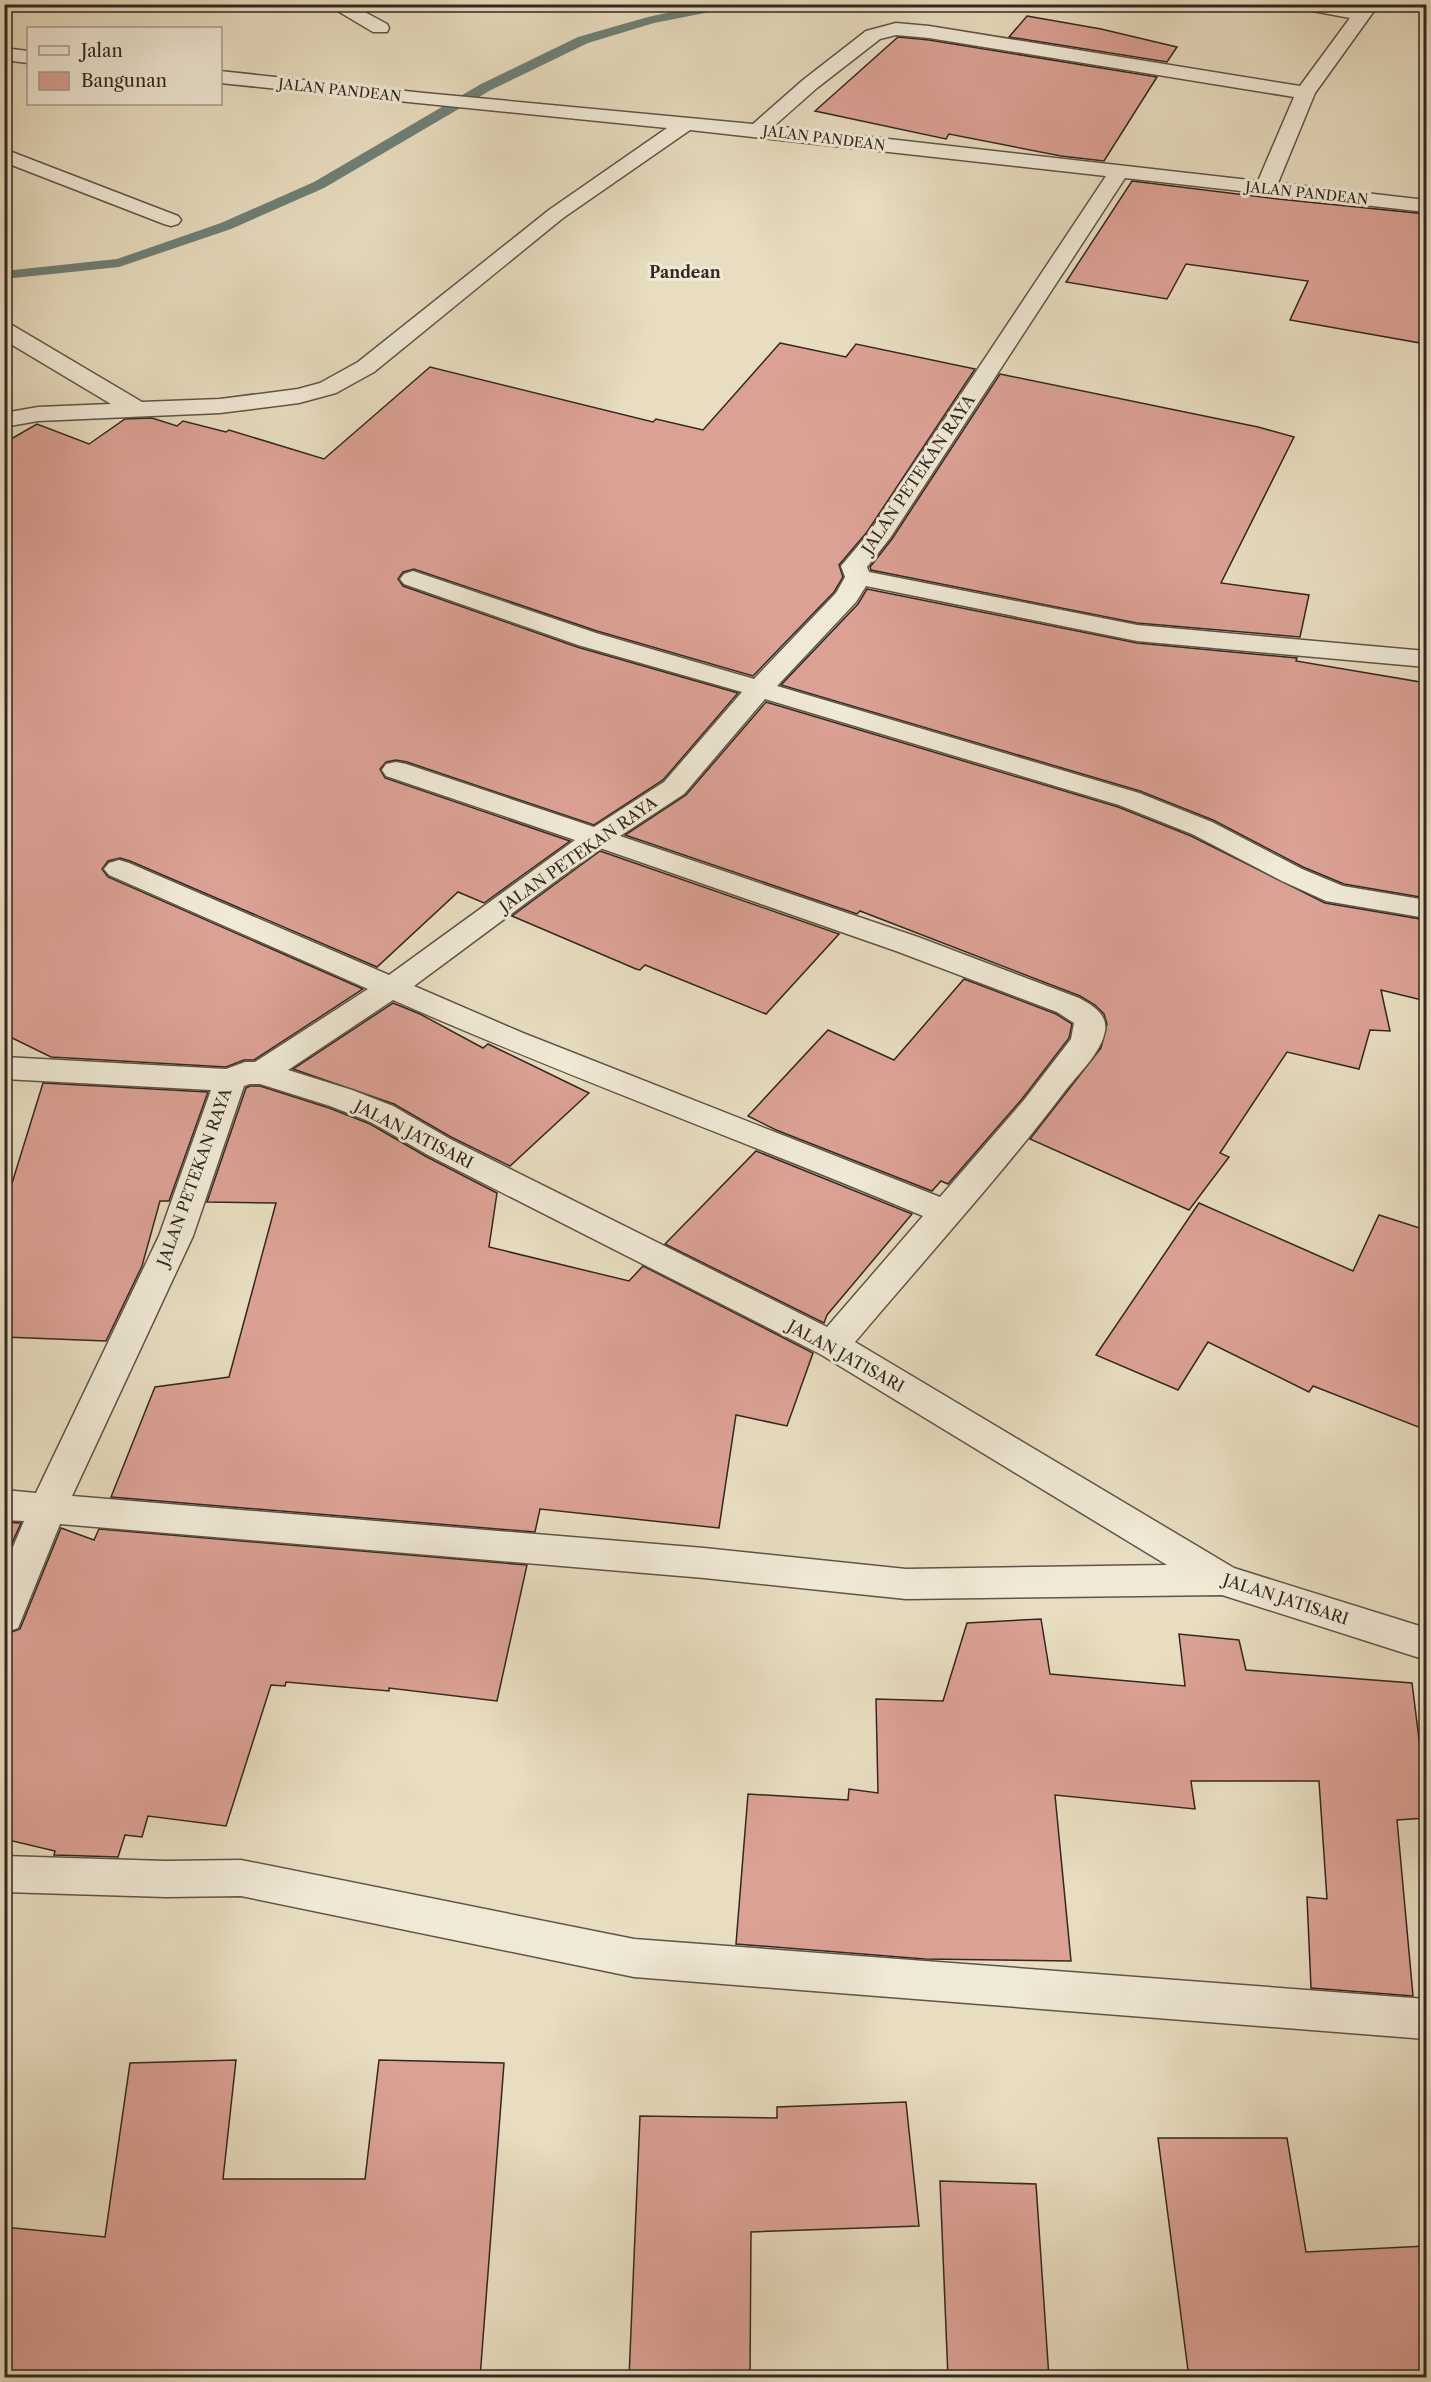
<svg xmlns="http://www.w3.org/2000/svg" width="1431" height="2382" font-family="'Libre Caslon Text',serif">
  <style>
    .lines { fill: none; stroke-linecap: round; stroke-linejoin: round }
    .stream { fill: #6f8077; fill-rule: evenodd }
    .building { fill: #dca195; stroke: #322721; stroke-width: 1.5 }
    .minor-casing { stroke: #605449; stroke-width: 3 }
    .minor { fill: #f0e9d6; fill-rule: evenodd }
    .labels { text-anchor: middle; stroke-width: 6; stroke-linejoin: round; paint-order: stroke }
    .far-street-label { font-size: 14px; fill: #322721; stroke: #f0e9d6 }
    .far-quarter-label { font-size: 16px; font-weight: bold; fill: #322721; stroke: #f0e9d6 }
    .street-label { font-size: 16px; fill: #322721; stroke: #f0e9d6 }
  </style>
  <rect width="100%" height="100%" fill="#e8ddc0"/>
  <filter id="stains"><feTurbulence type="fractalNoise" baseFrequency=".00333" numOctaves="4"/><feColorMatrix values="0 0 0 0 .2 0 0 0 0 .09 0 0 0 0 .02 0 0 0 .5 -.17"/></filter>
  <radialGradient id="worn" r=".72"><stop offset=".6" stop-color="#630" stop-opacity="0"/><stop offset="1" stop-color="#630" stop-opacity=".3"/></radialGradient>
  <g class="lines">
    <path class="stream" d="M709 4H736L730 8 654 23 588 43 491 90 324 188 231 229 119 267 4 279V271L117 259 221 223 314 182 481 84 578 37 648 17Z"/>
  </g>
  <g class="building">
    <path d="M1027 16 1101 29 1177 47 1167 62 1009 37Z"/>
    <path d="M898 37 929 40 1157 77 1104 161 1061 156 949 134 946 139 815 111Z"/>
    <path d="M1132 181 1278 199 1426 214V344L1290 320 1308 281 1186 264 1167 299 1066 282Z"/>
    <path d="M780 343 846 357 856 344 975 369 867 532 839 565 843 577 834 592 753 676 597 631 414 569 403 572 398 579 403 586 577 647 738 693 663 780 594 825 407 762 396 760 386 762 380 769 385 778 570 841 484 903 458 892 377 967 130 861 120 858 108 861 102 869 108 877 363 989 254 1060H244L226 1067 51 1057 4 1034V443L37 424 89 444 125 419 152 418 177 426 183 421 226 432 229 430 324 459 430 367 653 422 656 419 703 430Z"/>
    <path d="M1000 374 1258 427 1294 437 1221 583 1309 595 1300 637 1137 623 871 570 870 567 892 539Z"/>
    <path d="M867 589 1137 643 1297 658 1296 661 1426 683V898L1344 884 1303 867 1213 820 1140 791 781 685 858 604Z"/>
    <path d="M766 702 1118 807 1191 836 1325 903 1426 920V1001L1381 990 1390 1031 1370 1030 1359 1069 1287 1052 1220 1153 1229 1157 1189 1210 1030 1139 1101 1048 1107 1024 1104 1014 1095 1005 1080 996 860 911 857 914 625 835 686 795Z"/>
    <path d="M600 851 839 934 766 1014 645 965 640 970 636 969 512 916Z"/>
    <path d="M964 979 1056 1014 1072 1024 1069 1038 1022 1099 948 1184 941 1181 932 1191 776 1130 748 1116 828 1030 894 1060Z"/>
    <path d="M393 1003 420 1014 483 1048 488 1044 589 1093 510 1166 451 1137 394 1104 293 1069Z"/>
    <path d="M43 1083 208 1092 169 1201H160L142 1266 106 1341 4 1337V1209Z"/>
    <path d="M250 1086H260L329 1108 370 1124 427 1157 497 1193 489 1247 629 1281 643 1266 813 1353 787 1426 736 1415 719 1528 540 1509 535 1532 111 1497 155 1387 229 1377 276 1203 207 1202 246 1088Z"/>
    <path d="M756 1151 912 1214 827 1315 824 1323 665 1244Z"/>
    <path d="M1199 1203 1353 1271 1379 1215 1426 1230V1430L1313 1386 1309 1392 1208 1342 1178 1390 1096 1355Z"/>
    <path d="M4 1522 21 1523 4 1561Z"/>
    <path d="M61 1528 94 1540 99 1529 527 1565 497 1701 389 1688V1691L286 1682 285 1686 271 1685 226 1826 148 1816 142 1837 125 1835 118 1857 54 1855 55 1851 4 1839V1635L20 1629Z"/>
    <path d="M1041 1619 1050 1674 1185 1686 1179 1634 1239 1640 1246 1670 1412 1683 1420 1747 1426 1764V1818L1397 1820 1413 1996 1311 1988 1307 1897 1327 1899 1319 1781H1191L1195 1809 1055 1795 1071 1961 925 1959 736 1944 748 1794 848 1800 849 1789 878 1793 876 1699 943 1701 967 1623Z"/>
    <path d="M236 2060 223 2179H365L379 2060 504 2063 480 2378H4V2227L105 2237 130 2063Z"/>
    <path d="M906 2102 919 2226 751 2232 750 2378H629L640 2116 777 2118V2107Z"/>
    <path d="M1158 2138H1287L1306 2252 1426 2246V2378H1189Z"/>
    <path d="M940 2181 1036 2184 1049 2378H948Z"/>
  </g>
  <g class="lines">
    <g class="minor-casing">
      <g id="minor">
        <path d="M326 4H350L387 24 389 28 387 32H373Z"/>
        <path d="M1293 4H1335L1357 9 1360 4H1379L1315 93 1278 183 1426 200V212L1125 178 890 538 867 567 869 572 1137 625 1426 651V667L1137 641 866 586 856 602 777 686 1139 793 1212 822 1302 869 1343 886 1426 900V918L1326 901 1282 881 1192 834 1119 805 765 699 684 794 620 836 918 937 1079 998C1092 1005 1108 1014 1105 1031 1101 1053 1078 1074 1065 1091 999 1178 925 1259 855 1342L1234 1568 1426 1628V1660L1222 1595 906 1599 704 1578 60 1524 18 1628 4 1633V1568L24 1521 4 1520V1490L36 1493 159 1236 211 1090 4 1079V1057L226 1069 245 1062H255L368 989 109 875 104 869 109 863 119 860 129 863 389 975 575 840 386 776 382 770 386 764 396 762 406 764 594 827 664 782 742 692 578 645 404 584 400 579 404 574 413 571 422 574 596 633 754 679 836 593 845 577 841 566 869 533 1106 176 690 130 563 218 374 372 336 393 299 403 220 413 38 421 4 427V413L38 407 111 404 4 340V323L12 325 142 402 220 399 298 389 320 383 358 362 549 210 667 128 220 83V71L424 93 753 124 803 80 866 31 896 23 929 26 1300 86 1350 18 1302 9ZM896 35 929 38 1294 97 1258 181 774 126 817 88 880 39ZM600 848 896 951 1057 1012 1074 1023 1071 1039 1024 1100 940 1197 523 1033 414 986ZM393 1000C568 1077 747 1142 923 1216L827 1327 450 1139 393 1106 352 1090 288 1070ZM250 1084H260L330 1106 371 1122 428 1155 820 1354 1167 1565 906 1569 704 1548 72 1496 193 1236 244 1086Z"/>
        <path d="M4 48 28 51V63L4 60Z"/>
        <path d="M4 149 178 216 181 220 178 224 171 226 164 224 4 162Z"/>
        <path d="M4 1856 166 1861 241 1860 634 1939 1426 1999V2039L634 1977 241 1896 166 1897 4 1892Z"/>
      </g>
    </g>
    <use href="#minor" class="minor"/>
  </g>
  <g class="labels">
    <g class="far-street-label">
      <text transform="translate(340 90) rotate(6)" y="5">JALAN PANDEAN</text>
      <text transform="translate(824 138) rotate(7)" y="5">JALAN PANDEAN</text>
      <text transform="translate(1307 193) rotate(6)" y="5">JALAN PANDEAN</text>
    </g>
    <g class="far-quarter-label">
      <text x="685" y="278">Pandean</text>
    </g>
    <g class="street-label">
      <text transform="translate(918 474) rotate(-56)" y="6">JALAN PETEKAN RAYA</text>
      <text transform="translate(578 854) rotate(-35)" y="6">JALAN PETEKAN RAYA</text>
      <text transform="translate(414 1134) rotate(27)" y="6">JALAN JATISARI</text>
      <text transform="translate(194 1177) rotate(-70)" y="6">JALAN PETEKAN RAYA</text>
      <text transform="translate(846 1356) rotate(29)" y="6">JALAN JATISARI</text>
      <text transform="translate(1286 1599) rotate(18)" y="6">JALAN JATISARI</text>
    </g>
  </g>
  <rect width="1431" height="2382" fill="none" stroke="#e8ddc0" stroke-width="24"/>
  <rect x="6" y="6" width="1419" height="2370" fill="none" stroke="#322721" stroke-width="3"/>
  <rect x="12" y="12" width="1407" height="2358" fill="none" stroke="#322721" stroke-width="1.5"/>
  <rect x="27" y="27" width="195" height="78" fill="#f0e9d6" stroke="#a49b8e" stroke-width="1.5"/>
  <rect x="39" y="46" width="30" height="9" fill="#f0e9d6" stroke="#a49b8e" stroke-width="1.5"/>
  <text x="81" y="57" font-size="18" fill="#322721">Jalan</text>
  <rect x="39" y="72" width="30" height="18" fill="#dca195" stroke="#a49b8e" stroke-width="1.5"/>
  <text x="81" y="87" font-size="18" fill="#322721">Bangunan</text>
  <rect width="100%" height="100%" filter="url(#stains)"/>
  <rect width="100%" height="100%" fill="url(#worn)"/>
</svg>
